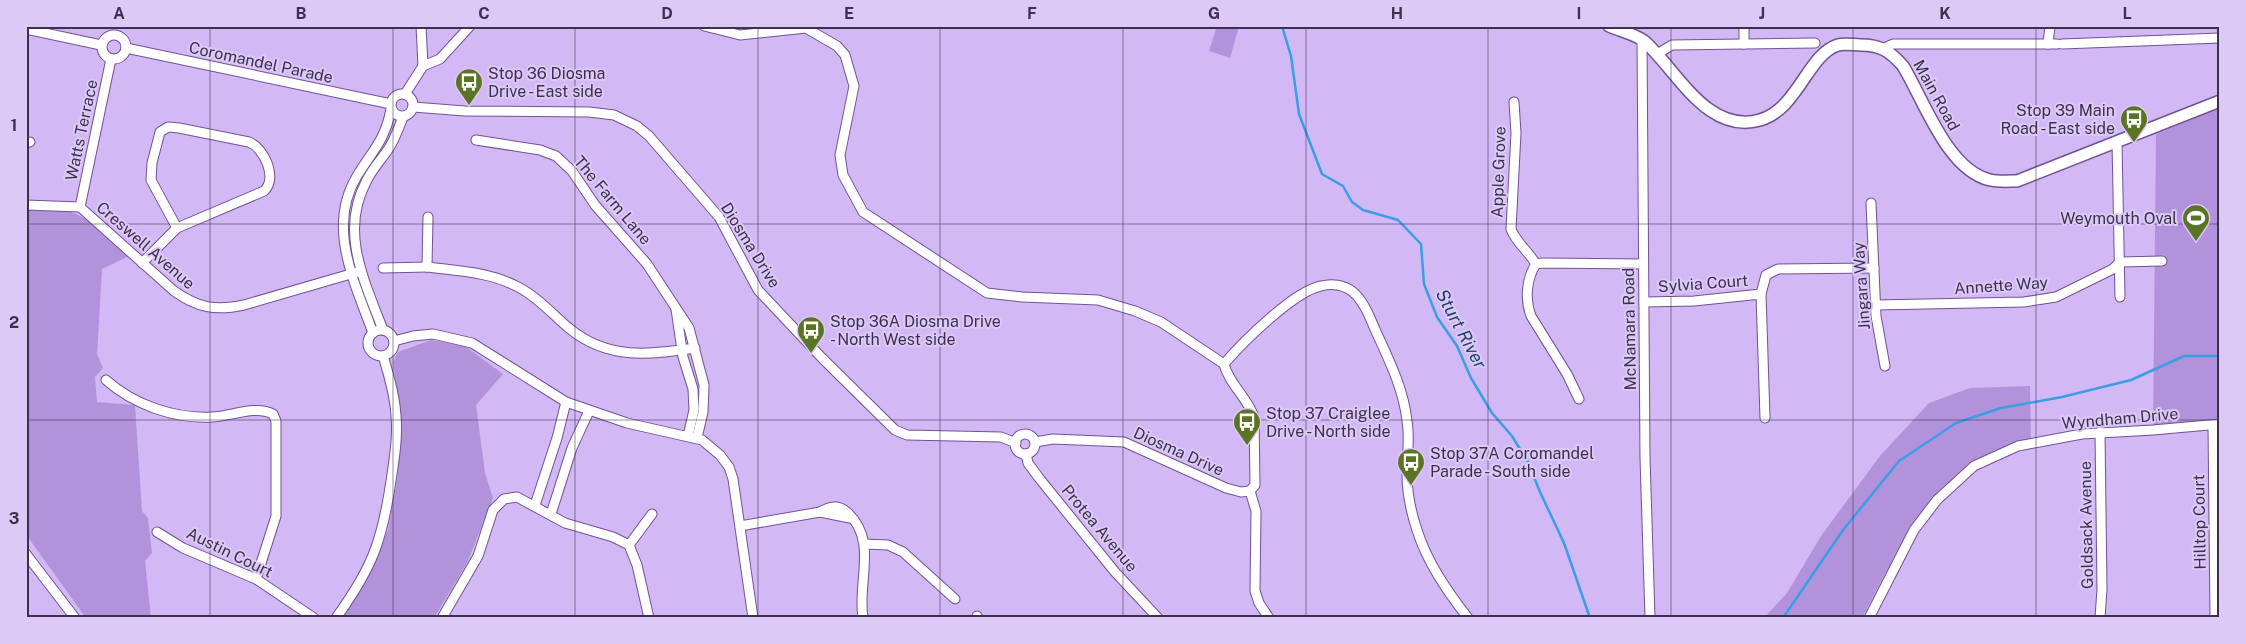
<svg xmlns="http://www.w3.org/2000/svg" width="2246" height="644" font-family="'Public Sans',sans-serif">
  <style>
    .green { fill: #b392dc }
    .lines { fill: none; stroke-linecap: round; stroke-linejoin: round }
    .stream { stroke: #3a9ee7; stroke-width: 2.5 }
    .street-casing { stroke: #715295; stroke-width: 11 }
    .secondary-casing { stroke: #715295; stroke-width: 14 }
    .street { stroke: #fff; stroke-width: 9 }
    .secondary { stroke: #fff; stroke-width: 11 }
    .grid { fill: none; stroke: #3d304e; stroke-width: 1; stroke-opacity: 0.55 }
    .labels { text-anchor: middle; stroke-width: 4; stroke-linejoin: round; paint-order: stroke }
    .street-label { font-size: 16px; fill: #3d304e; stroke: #dcc9f6 }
    .poi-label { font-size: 16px; fill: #3d304e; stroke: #dcc9f6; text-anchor: start }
    .water-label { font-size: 18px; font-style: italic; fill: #1d4563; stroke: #dcc9f6 }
    .neatline { fill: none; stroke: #3d304e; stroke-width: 2 }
    .grid-label { font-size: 16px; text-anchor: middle; font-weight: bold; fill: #3d304e }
  </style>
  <rect width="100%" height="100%" fill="#d2b8f4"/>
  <g class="green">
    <path d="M1217 26H1239L1230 58 1209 51Z"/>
    <path d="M2220 108V419L2153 430 2156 134Z"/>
    <path d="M26 210C38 210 50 209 62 210 88 213 110 240 129 256L102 269 97 354 103 368 95 377 97 402 135 405 142 511 148 518 152 553 145 561 151 618H86L30 540 26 531Z"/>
    <path d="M431 340 465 346 503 374 476 405 485 473 493 498 467 563 434 618H340L365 581 388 530 398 475 401 419 393 362 398 352Z"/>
    <path d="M2030 386 2031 439 2016 442 1971 462 1933 500 1898 549 1862 618H1764L1787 593 1821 536 1880 456 1929 403 1970 388Z"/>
  </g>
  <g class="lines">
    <g class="stream">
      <path d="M1282 26 1291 56 1299 114 1322 174 1343 186 1352 202 1363 210 1398 220 1421 244 1424 284 1437 317 1457 346 1471 378 1492 413 1512 436 1528 462 1540 492 1564 543 1590 618"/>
      <path d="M1783 618 1843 530 1899 461 1956 423 2001 408 2062 397 2131 380 2184 356H2220"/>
    </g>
    <g class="street-casing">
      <g id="street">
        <path d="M421 26 423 66"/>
        <path d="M704 26 740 35 806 28 837 46 845 55 854 86 840 155 843 175 863 212 987 293 1022 297 1098 300 1135 311 1161 322 1224 364"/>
        <path d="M1744 26V44"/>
        <path d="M26 29 101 45"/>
        <circle cx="114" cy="47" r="12"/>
        <path d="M1642 40 1645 457 1650 618"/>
        <path d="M2048 44 2050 26"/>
        <path d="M2062 44 2220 38"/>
        <path d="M126 48 391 104"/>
        <path d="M1884 48 1893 44H2057"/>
        <path d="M1657 54 1672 45 1815 43"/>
        <circle cx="402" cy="105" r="11"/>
        <path d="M405 94 423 66 440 59 470 26"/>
        <path d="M1514 102 1516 133 1511 229C1515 241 1528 251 1536 264"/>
        <path d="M413 107 465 111 589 112 614 115 637 126 649 136 719 217 758 290 822 358 895 430 907 435 1001 437 1016 443"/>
        <path d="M476 140 540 150 556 156 572 171 595 205 647 264 689 328 704 385 703 412 697 438"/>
        <path d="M2117 142 2120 297"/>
        <path d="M26 143 30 142"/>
        <path d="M1871 203 1876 316 1885 366"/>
        <path d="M26 205 80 207 174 291C198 308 215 311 244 305L361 271"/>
        <path d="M80 207 111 59"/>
        <path d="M428 217 427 267C459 271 491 272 520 288 539 298 554 316 570 329 608 360 650 355 695 348"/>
        <path d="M142 263 177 228 264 191C278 178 264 148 249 142L179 128 168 127 160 132 152 163 151 180 177 228"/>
        <path d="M383 268 427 267"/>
        <path d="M1761 294 1766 275 1778 269 1874 268"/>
        <path d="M1644 302 1694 301 1761 294 1765 418"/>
        <path d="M1876 305 2024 302 2056 297 2113 269 2120 262 2162 261"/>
        <path d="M676 309 683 357 693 389 694 410 688 436"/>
        <path d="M383 330C364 280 339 231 367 180 373 168 382 159 389 148 395 139 399 127 403 117"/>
        <circle cx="381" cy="343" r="13"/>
        <path d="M373 333C355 283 326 227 357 176 372 151 385 141 391 109"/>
        <path d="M394 341 413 336 433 334 472 343 566 402 627 423 702 440 720 455 729 467 733 479 753 618"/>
        <path d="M1224 364C1242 343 1294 291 1321 286 1332 283 1344 285 1353 292 1366 303 1372 324 1379 338 1391 364 1404 392 1407 421 1410 438 1407 456 1407 474 1407 492 1411 512 1417 530 1427 562 1447 591 1468 618"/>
        <path d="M1224 364C1229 384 1247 397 1254 417L1255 485 1250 491"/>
        <path d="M106 380C134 405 175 419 212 417 232 416 255 405 273 414L276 421V516L256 579"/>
        <path d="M1579 399 1567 374 1531 316C1525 300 1526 279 1536 264L1542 263 1643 264"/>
        <path d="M2213 425 2215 618"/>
        <circle cx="1025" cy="444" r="10"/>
        <path d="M1035 442 1053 439 1124 442 1226 488 1241 492 1250 491"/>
        <path d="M1026 454 1028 463 1039 478 1115 572 1158 618"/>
        <path d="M1250 491 1256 511 1255 591 1259 603 1269 618"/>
        <path d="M535 505 557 438 566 402"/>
        <path d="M820 512C830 506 838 504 848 513 878 541 857 583 863 618"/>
        <path d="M551 514 572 448 589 411"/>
        <path d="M740 526 820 512 850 518"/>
        <path d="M157 532 183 548 256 579 314 618"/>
        <path d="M865 544 888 545 903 552 955 599"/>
        <path d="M629 545 652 514"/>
        <path d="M26 554 75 618"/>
        <path d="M977 616 978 618"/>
        <path d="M336 618C372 568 382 542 391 481 394 460 398 438 396 416 395 396 389 375 383 356"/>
        <path d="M442 618 478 556 493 510 504 499 517 497 565 523 613 537 629 545 637 565 649 618"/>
        <path d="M1869 618 1914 530 1937 500 1974 466 2018 446 2082 434 2153 430 2220 424"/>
        <path d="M2100 618 2102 589 2100 432"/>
      </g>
    </g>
    <g class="secondary-casing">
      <path id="secondary" d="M1609 26C1620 31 1635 34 1644 41 1677 70 1707 135 1760 120 1798 109 1808 54 1838 45 1844 43 1854 45 1861 45 1880 45 1890 51 1903 66 1924 100 1947 170 1990 180 1999 182 2009 181 2017 181L2220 101"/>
    </g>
    <use href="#street" class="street"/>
    <use href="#secondary" class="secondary"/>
  </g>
  <path class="grid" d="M210 26V618M393 26V618M575 26V618M758 26V618M940 26V618M1123 26V618M1306 26V618M1488 26V618M1671 26V618M1853 26V618M2036 26V618M26 224H2220M26 420H2220"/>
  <defs>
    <g id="bus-pin" transform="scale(1.4375)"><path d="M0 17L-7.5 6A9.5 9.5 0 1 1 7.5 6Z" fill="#5b7324" stroke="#dcc9f6"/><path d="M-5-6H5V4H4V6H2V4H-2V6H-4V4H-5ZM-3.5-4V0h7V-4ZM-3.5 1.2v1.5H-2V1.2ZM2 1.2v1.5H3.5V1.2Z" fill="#fff"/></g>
    <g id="stadium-pin" transform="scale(1.4375)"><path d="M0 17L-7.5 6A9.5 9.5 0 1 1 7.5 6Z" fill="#5b7324" stroke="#dcc9f6"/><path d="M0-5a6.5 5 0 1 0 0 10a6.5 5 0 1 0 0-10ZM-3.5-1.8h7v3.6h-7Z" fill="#fff"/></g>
  </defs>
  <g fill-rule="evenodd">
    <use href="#bus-pin" x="469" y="82"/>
    <use href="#bus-pin" x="2134" y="119"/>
    <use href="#stadium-pin" x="2196" y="218"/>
    <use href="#bus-pin" x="811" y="330"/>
    <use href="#bus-pin" x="1247" y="422"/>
    <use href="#bus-pin" x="1411" y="462"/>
  </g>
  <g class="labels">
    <g class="street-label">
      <text transform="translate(261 62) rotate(12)" y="6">Coromandel Parade</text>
      <text transform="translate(1937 95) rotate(61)" y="6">Main Road</text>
      <text transform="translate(81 130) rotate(-78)" y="6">Watts Terrace</text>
      <text transform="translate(1498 172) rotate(-88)" y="6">Apple Grove</text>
      <text transform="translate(613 200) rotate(50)" y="6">The Farm Lane</text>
      <text transform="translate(146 245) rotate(41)" y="6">Creswell Avenue</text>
      <text transform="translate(751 245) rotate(58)" y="6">Diosma Drive</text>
      <text transform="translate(1703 283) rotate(-4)" y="6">Sylvia Court</text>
      <text transform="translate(2001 285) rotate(-4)" y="6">Annette Way</text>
      <text transform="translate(1861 286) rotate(-94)" y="6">Jingara Way</text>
      <text transform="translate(1629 329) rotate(-91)" y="6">McNamara Road</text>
      <text transform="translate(2120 418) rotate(-5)" y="6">Wyndham Drive</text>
      <text transform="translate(1179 451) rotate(24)" y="6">Diosma Drive</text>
      <text transform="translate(2199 522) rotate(-91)" y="6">Hilltop Court</text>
      <text transform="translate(2086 525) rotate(-91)" y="6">Goldsack Avenue</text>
      <text transform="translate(1100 528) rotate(50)" y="6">Protea Avenue</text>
      <text transform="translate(230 552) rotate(26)" y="6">Austin Court</text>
    </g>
    <g class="poi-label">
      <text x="488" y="79">Stop 36 Diosma<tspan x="488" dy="18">Drive - East side</tspan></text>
      <text x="2115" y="116" text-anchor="end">Stop 39 Main<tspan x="2115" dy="18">Road - East side</tspan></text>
      <text x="2177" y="224" text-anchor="end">Weymouth Oval</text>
      <text x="830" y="327">Stop 36A Diosma Drive<tspan x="830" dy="18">- North West side</tspan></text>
      <text x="1266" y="419">Stop 37 Craiglee<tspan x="1266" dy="18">Drive - North side</tspan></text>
      <text x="1430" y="459">Stop 37A Coromandel<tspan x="1430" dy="18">Parade - South side</tspan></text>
    </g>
    <g class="water-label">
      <text transform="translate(1461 329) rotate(62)" y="6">Sturt River</text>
    </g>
  </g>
  <rect width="2246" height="644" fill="none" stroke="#dcc9f6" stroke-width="55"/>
  <rect x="28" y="28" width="2190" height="588" class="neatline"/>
  <g class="grid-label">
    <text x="119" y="19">A</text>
    <text x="301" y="19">B</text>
    <text x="484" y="19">C</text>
    <text x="667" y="19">D</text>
    <text x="849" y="19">E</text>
    <text x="1032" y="19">F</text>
    <text x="1214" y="19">G</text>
    <text x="1397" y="19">H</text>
    <text x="1579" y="19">I</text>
    <text x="1762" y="19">J</text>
    <text x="1945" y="19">K</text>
    <text x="2127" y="19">L</text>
    <text x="14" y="131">1</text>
    <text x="14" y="328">2</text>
    <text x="14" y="524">3</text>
  </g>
</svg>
